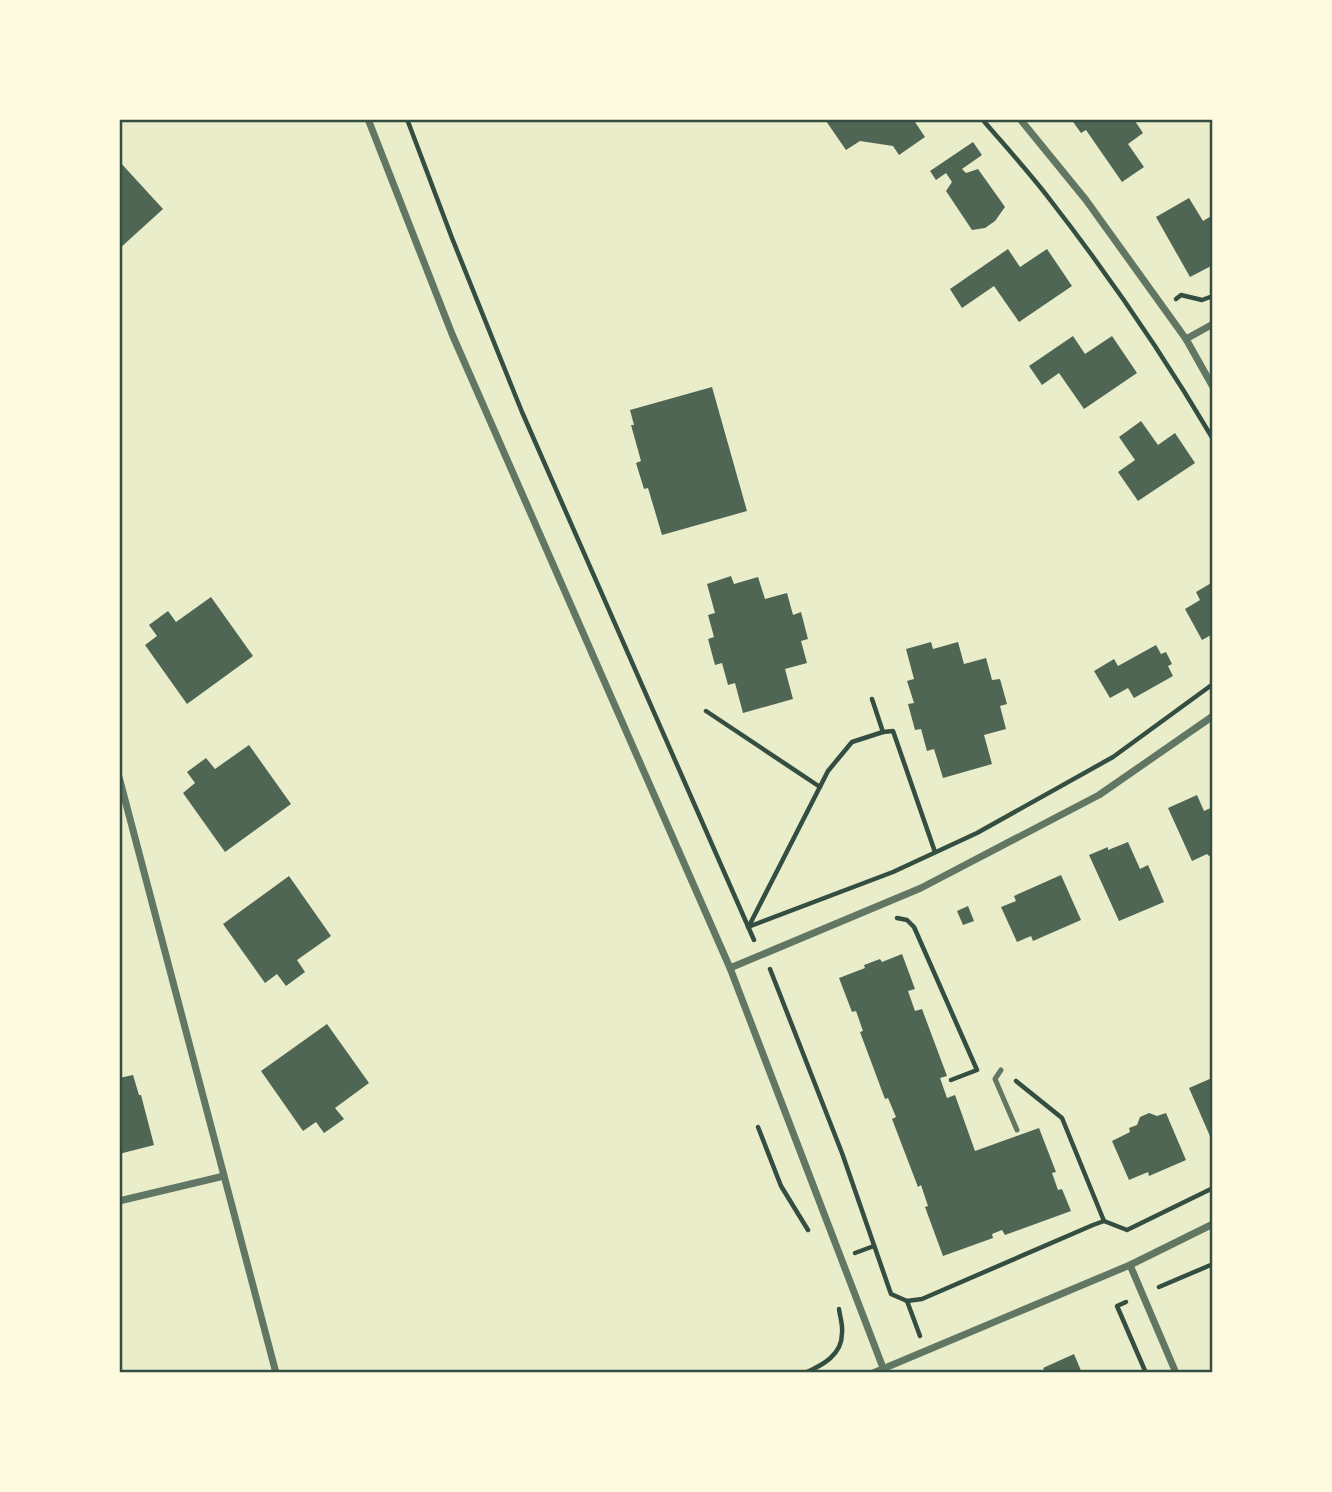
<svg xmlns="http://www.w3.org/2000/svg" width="1332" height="1492" font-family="'Golos Text',sans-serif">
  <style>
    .building { fill: #4f6655 }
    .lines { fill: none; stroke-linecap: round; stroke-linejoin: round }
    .path { stroke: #344e41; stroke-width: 4.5 }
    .service { stroke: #617663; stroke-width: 5 }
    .minor { stroke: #617663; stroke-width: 7 }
    .neatline { fill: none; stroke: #344e41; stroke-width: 2.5 }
  </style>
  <rect width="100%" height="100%" fill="#e9edc9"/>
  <g class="building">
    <path d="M830 119H913L925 137 899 155 893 146 860 141 846 150 826 121Z"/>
    <path d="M1071 119H1138L1135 121 1143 133 1128 144 1144 167 1122 182 1086 130 1081 133Z"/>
    <path d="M973 142 982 155 962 169 966 173 978 169 1005 207 995 221 985 228 972 230 946 191 952 182 946 173 936 180 930 171Z"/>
    <path d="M119 161 163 209 119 249Z"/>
    <path d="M1189 198 1203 221 1213 215V265L1190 277 1156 217Z"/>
    <path d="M1008 249 1020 267 1047 249 1072 286 1019 322 994 286 962 308 950 289Z"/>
    <path d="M1073 336 1085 354 1112 336 1137 373 1084 409 1059 373 1042 385 1029 366Z"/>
    <path d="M712 387 747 511 662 535 648 488 644 489 636 463 641 461 631 425H634L630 410Z"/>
    <path d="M1141 421 1158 445 1175 433 1195 463 1138 501 1118 472 1135 460 1119 437Z"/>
    <path d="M731 576 734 584 758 577 765 599 787 593 793 615 801 612 808 639 801 641 807 663 785 669 793 699 743 713 735 683 728 685 722 663 715 665 708 639 714 637 708 615 715 613 707 584Z"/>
    <path d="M1213 582V634L1202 640 1185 609 1200 600 1196 592Z"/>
    <path d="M211 597 253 656 187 704 145 645 157 636 149 625 168 611 176 622Z"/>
    <path d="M931 642 933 649 958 642 964 664 986 658 992 680 1000 679 1007 704 1000 706 1006 729 984 735 992 764 943 778 934 749 927 751 921 729 915 730 908 704 914 703 907 681 914 679 906 649Z"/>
    <path d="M1156 645 1161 654 1166 652 1172 664 1168 666 1173 676 1134 698 1128 688 1110 698 1094 671 1114 659 1118 666Z"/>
    <path d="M249 745 291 804 225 852 183 793 195 783 187 772 206 758 215 769Z"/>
    <path d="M1197 795 1204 811 1213 807V854L1209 856 1207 854 1192 861 1168 808Z"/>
    <path d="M1128 842 1140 869 1148 865 1164 902 1119 921 1089 855 1108 847V850Z"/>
    <path d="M1061 875 1081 920 1033 941 1031 936 1017 942 1001 907 1016 901 1014 896Z"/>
    <path d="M289 876 331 936 297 960 305 972 286 986 277 974 265 983 223 924Z"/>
    <path d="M968 906 974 921 963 925 957 911Z"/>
    <path d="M902 954 915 989 908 991 915 1011 922 1009 947 1076 940 1078 947 1098 955 1095 975 1151 1039 1128 1056 1172 1052 1173 1058 1190 1062 1189 1071 1211 1005 1235 1002 1230 992 1234 993 1238 943 1256 925 1207 928 1206 921 1185 918 1187 892 1119 896 1117 888 1098 885 1099 860 1032 863 1031 856 1011 852 1012 839 978 865 968 864 965 880 959 882 962Z"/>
    <path d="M327 1024 369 1083 335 1108 344 1119 324 1133 316 1122 303 1131 261 1071Z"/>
    <path d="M133 1075 139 1095H141L154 1145 119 1154V1078Z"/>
    <path d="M1212 1078 1213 1080V1143L1189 1088Z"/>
    <path d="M1149 1113 1157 1116 1166 1113 1186 1160 1149 1176 1148 1172 1129 1180 1112 1141 1130 1132 1129 1128 1137 1125 1140 1117Z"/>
    <path d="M1074 1354 1082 1373H1046L1043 1368Z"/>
  </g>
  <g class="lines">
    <g class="path">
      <path d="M407 119 452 238 522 412 754 940"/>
      <path d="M982 119C1005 146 1030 173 1051 201 1110 277 1164 356 1213 439"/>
      <path d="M1176 299 1181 295 1202 300 1213 296"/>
      <path d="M706 711 820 787"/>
      <path d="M883 732 893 731 935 852"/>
      <path d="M897 918 907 920 914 927 977 1070 951 1080"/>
      <path d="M749 926 828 771 852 742 883 732 872 699"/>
      <path d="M748 927 893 872 977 833 1113 757 1213 684"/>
      <path d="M770 969 842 1153 891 1294 907 1301 922 1299 1093 1225 1104 1221 1127 1230 1213 1188"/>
      <path d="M1016 1081 1062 1118 1104 1221"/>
      <path d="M758 1127 781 1186 808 1230"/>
      <path d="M855 1253 874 1246"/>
      <path d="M1159 1287 1213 1264"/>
      <path d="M907 1301 920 1336"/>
      <path d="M1126 1302 1117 1306 1146 1373"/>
      <path d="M805 1373C823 1365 842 1355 842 1333 843 1325 840 1317 839 1309"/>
    </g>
    <path class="service" d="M1001 1070 995 1079 1017 1130"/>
    <g class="minor">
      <path d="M368 119 452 334 730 968 885 1373"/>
      <path d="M1020 119 1086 200 1186 339 1213 387"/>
      <path d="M1186 339 1213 324"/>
      <path d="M119 777 276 1373"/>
      <path d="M730 968 921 888 1099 795 1213 716"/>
      <path d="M119 1201 224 1176"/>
      <path d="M1130 1265 1176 1373"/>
      <path d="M873 1373 1130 1265 1213 1224"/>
    </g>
  </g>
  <rect width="1332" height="1492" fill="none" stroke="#fefae0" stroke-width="242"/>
  <rect x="121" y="121" width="1090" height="1250" class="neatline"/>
</svg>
